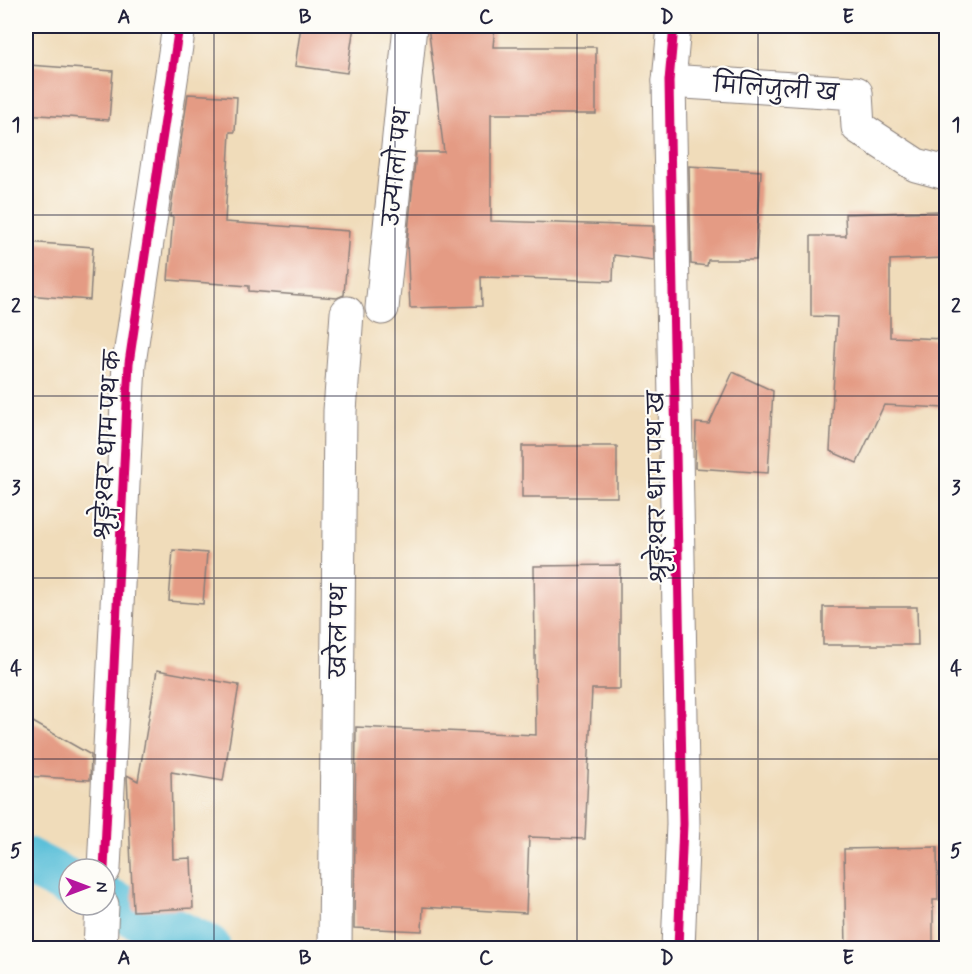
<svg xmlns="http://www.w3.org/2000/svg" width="972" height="974" font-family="Mynerve,'Playpen Sans Deva',sans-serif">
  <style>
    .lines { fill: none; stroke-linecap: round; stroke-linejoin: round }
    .canal { stroke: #5bc0d9; stroke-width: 48 }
    .building { fill: #e49b84 }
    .minor-casing { stroke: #897f7a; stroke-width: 35 }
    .minor { stroke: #fff; stroke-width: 33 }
    .cycleway-casing { stroke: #fdfcf7; stroke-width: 13 }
    .cycleway { stroke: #d6006c; stroke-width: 9 }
    .grid { fill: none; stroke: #22223b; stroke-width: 1.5; stroke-opacity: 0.55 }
    .labels { text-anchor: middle; stroke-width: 4.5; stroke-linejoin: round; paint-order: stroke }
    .street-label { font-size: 22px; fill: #22223b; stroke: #fdfcf7 }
    .neatline { fill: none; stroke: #22223b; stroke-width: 2 }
    .grid-label { font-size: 20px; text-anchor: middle; font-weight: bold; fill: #22223b }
  </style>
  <rect width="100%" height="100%" fill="#fdfcf7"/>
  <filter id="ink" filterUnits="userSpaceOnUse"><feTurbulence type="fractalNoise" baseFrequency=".0167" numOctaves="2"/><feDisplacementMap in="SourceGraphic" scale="12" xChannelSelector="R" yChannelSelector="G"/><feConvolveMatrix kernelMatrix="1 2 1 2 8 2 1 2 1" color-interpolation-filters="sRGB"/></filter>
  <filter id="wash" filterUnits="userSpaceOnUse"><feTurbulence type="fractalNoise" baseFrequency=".008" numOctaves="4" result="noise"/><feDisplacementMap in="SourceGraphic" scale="24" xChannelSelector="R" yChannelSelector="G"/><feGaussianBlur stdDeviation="1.35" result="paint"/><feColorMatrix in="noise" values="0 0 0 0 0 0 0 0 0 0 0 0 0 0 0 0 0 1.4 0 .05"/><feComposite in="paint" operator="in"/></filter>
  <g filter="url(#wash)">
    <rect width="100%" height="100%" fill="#f0dcba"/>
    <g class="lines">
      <g class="canal">
        <path d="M26 861 69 883"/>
        <path d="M105 900 207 948"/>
      </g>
    </g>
    <g id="blocks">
      <g class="building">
        <path d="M301 26H354L347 73 295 66Z"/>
        <path d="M428 26H495L493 47H596V114H491V221L653 226 654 260 614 255 613 281 481 277 482 306 410 308 407 242 416 152H444Z"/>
        <path d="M28 65 113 71 109 120 26 114Z"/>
        <path d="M188 94 237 97 235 132H230L225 222 349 231 344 295 337 298 249 291V286L168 280 173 217H170L171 208Z"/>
        <path d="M689 166 761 171 756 260H708L707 266 691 264Z"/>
        <path d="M943 211 945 258 890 260V337L946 339 945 408 884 405 857 463 830 451 837 317 811 316V236H846L845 214Z"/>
        <path d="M26 242 93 247 90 300 26 295Z"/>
        <path d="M733 372 773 391 768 473 695 468 696 423 709 424Z"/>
        <rect x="522" y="446" width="95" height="51"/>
        <path d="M173 550 207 553 203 604 169 601Z"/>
        <path d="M620 565V689H592L585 839 529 837 526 913 423 907 422 931 354 928 356 727 536 735 534 566Z"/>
        <path d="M823 607H917L918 645H823Z"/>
        <path d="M157 670 239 685 223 781 171 772 173 859 191 858 193 908 133 911 127 775 138 781Z"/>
        <path d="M26 718 91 755 90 780 26 776Z"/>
        <path d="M937 847 938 900H933V948H846L844 849Z"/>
      </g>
    </g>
  </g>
  <g filter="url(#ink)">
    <use href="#blocks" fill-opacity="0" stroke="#897f7a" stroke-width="1.5"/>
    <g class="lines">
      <g class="minor-casing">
        <g id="minor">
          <path d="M674 26 669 81 683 824 678 948"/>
          <path d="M669 81 856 93 858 127 916 165 946 173"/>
          <path d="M382 308 410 26"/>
          <path d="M104 869 129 363 179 26"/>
          <path d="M100 948 102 905"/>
          <path d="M335 948 340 411 347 313"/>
        </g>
      </g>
      <use href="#minor" class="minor"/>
      <g class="cycleway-casing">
        <g id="cycleway">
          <path d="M674 26 669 81 683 824 678 948"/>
          <path d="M104 869 129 363 179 26"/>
        </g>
      </g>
      <use href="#cycleway" class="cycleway"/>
    </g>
  </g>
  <path class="grid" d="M214 26V948M395 26V948M577 26V948M758 26V948M26 215H946M26 396H946M26 578H946M26 759H946"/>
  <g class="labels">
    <g class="street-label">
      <text transform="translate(776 88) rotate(4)" y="8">मिलिजुली ख</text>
      <text transform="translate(396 167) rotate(-84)" y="8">उज्यालो पथ</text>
      <text transform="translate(107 445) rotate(-87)" y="8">श्रृङ्गेश्वर धाम पथ क</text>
      <text transform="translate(657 487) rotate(-91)" y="8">श्रृङ्गेश्वर धाम पथ ख</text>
      <text transform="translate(338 631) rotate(-89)" y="8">खरेल पथ</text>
    </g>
  </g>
  <rect width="972" height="974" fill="none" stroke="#fdfcf7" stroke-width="66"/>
  <g transform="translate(87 887) rotate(90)"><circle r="28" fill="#fdfcf7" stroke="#a5a5ac" stroke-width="1.5"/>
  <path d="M0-4.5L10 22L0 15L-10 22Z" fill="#b5179e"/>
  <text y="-9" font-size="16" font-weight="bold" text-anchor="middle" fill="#22223b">N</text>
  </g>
  <rect x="33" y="33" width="906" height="908" class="neatline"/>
  <g class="grid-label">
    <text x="124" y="23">A</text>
    <text x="305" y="23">B</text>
    <text x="486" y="23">C</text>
    <text x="667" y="23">D</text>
    <text x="848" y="23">E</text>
    <text x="16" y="131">1</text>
    <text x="956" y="131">1</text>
    <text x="16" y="312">2</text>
    <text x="956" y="312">2</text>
    <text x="16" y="494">3</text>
    <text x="956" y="494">3</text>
    <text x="16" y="675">4</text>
    <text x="956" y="675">4</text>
    <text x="16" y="857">5</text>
    <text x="956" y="857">5</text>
    <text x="124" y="964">A</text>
    <text x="305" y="964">B</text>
    <text x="486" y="964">C</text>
    <text x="667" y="964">D</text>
    <text x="848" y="964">E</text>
  </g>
</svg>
